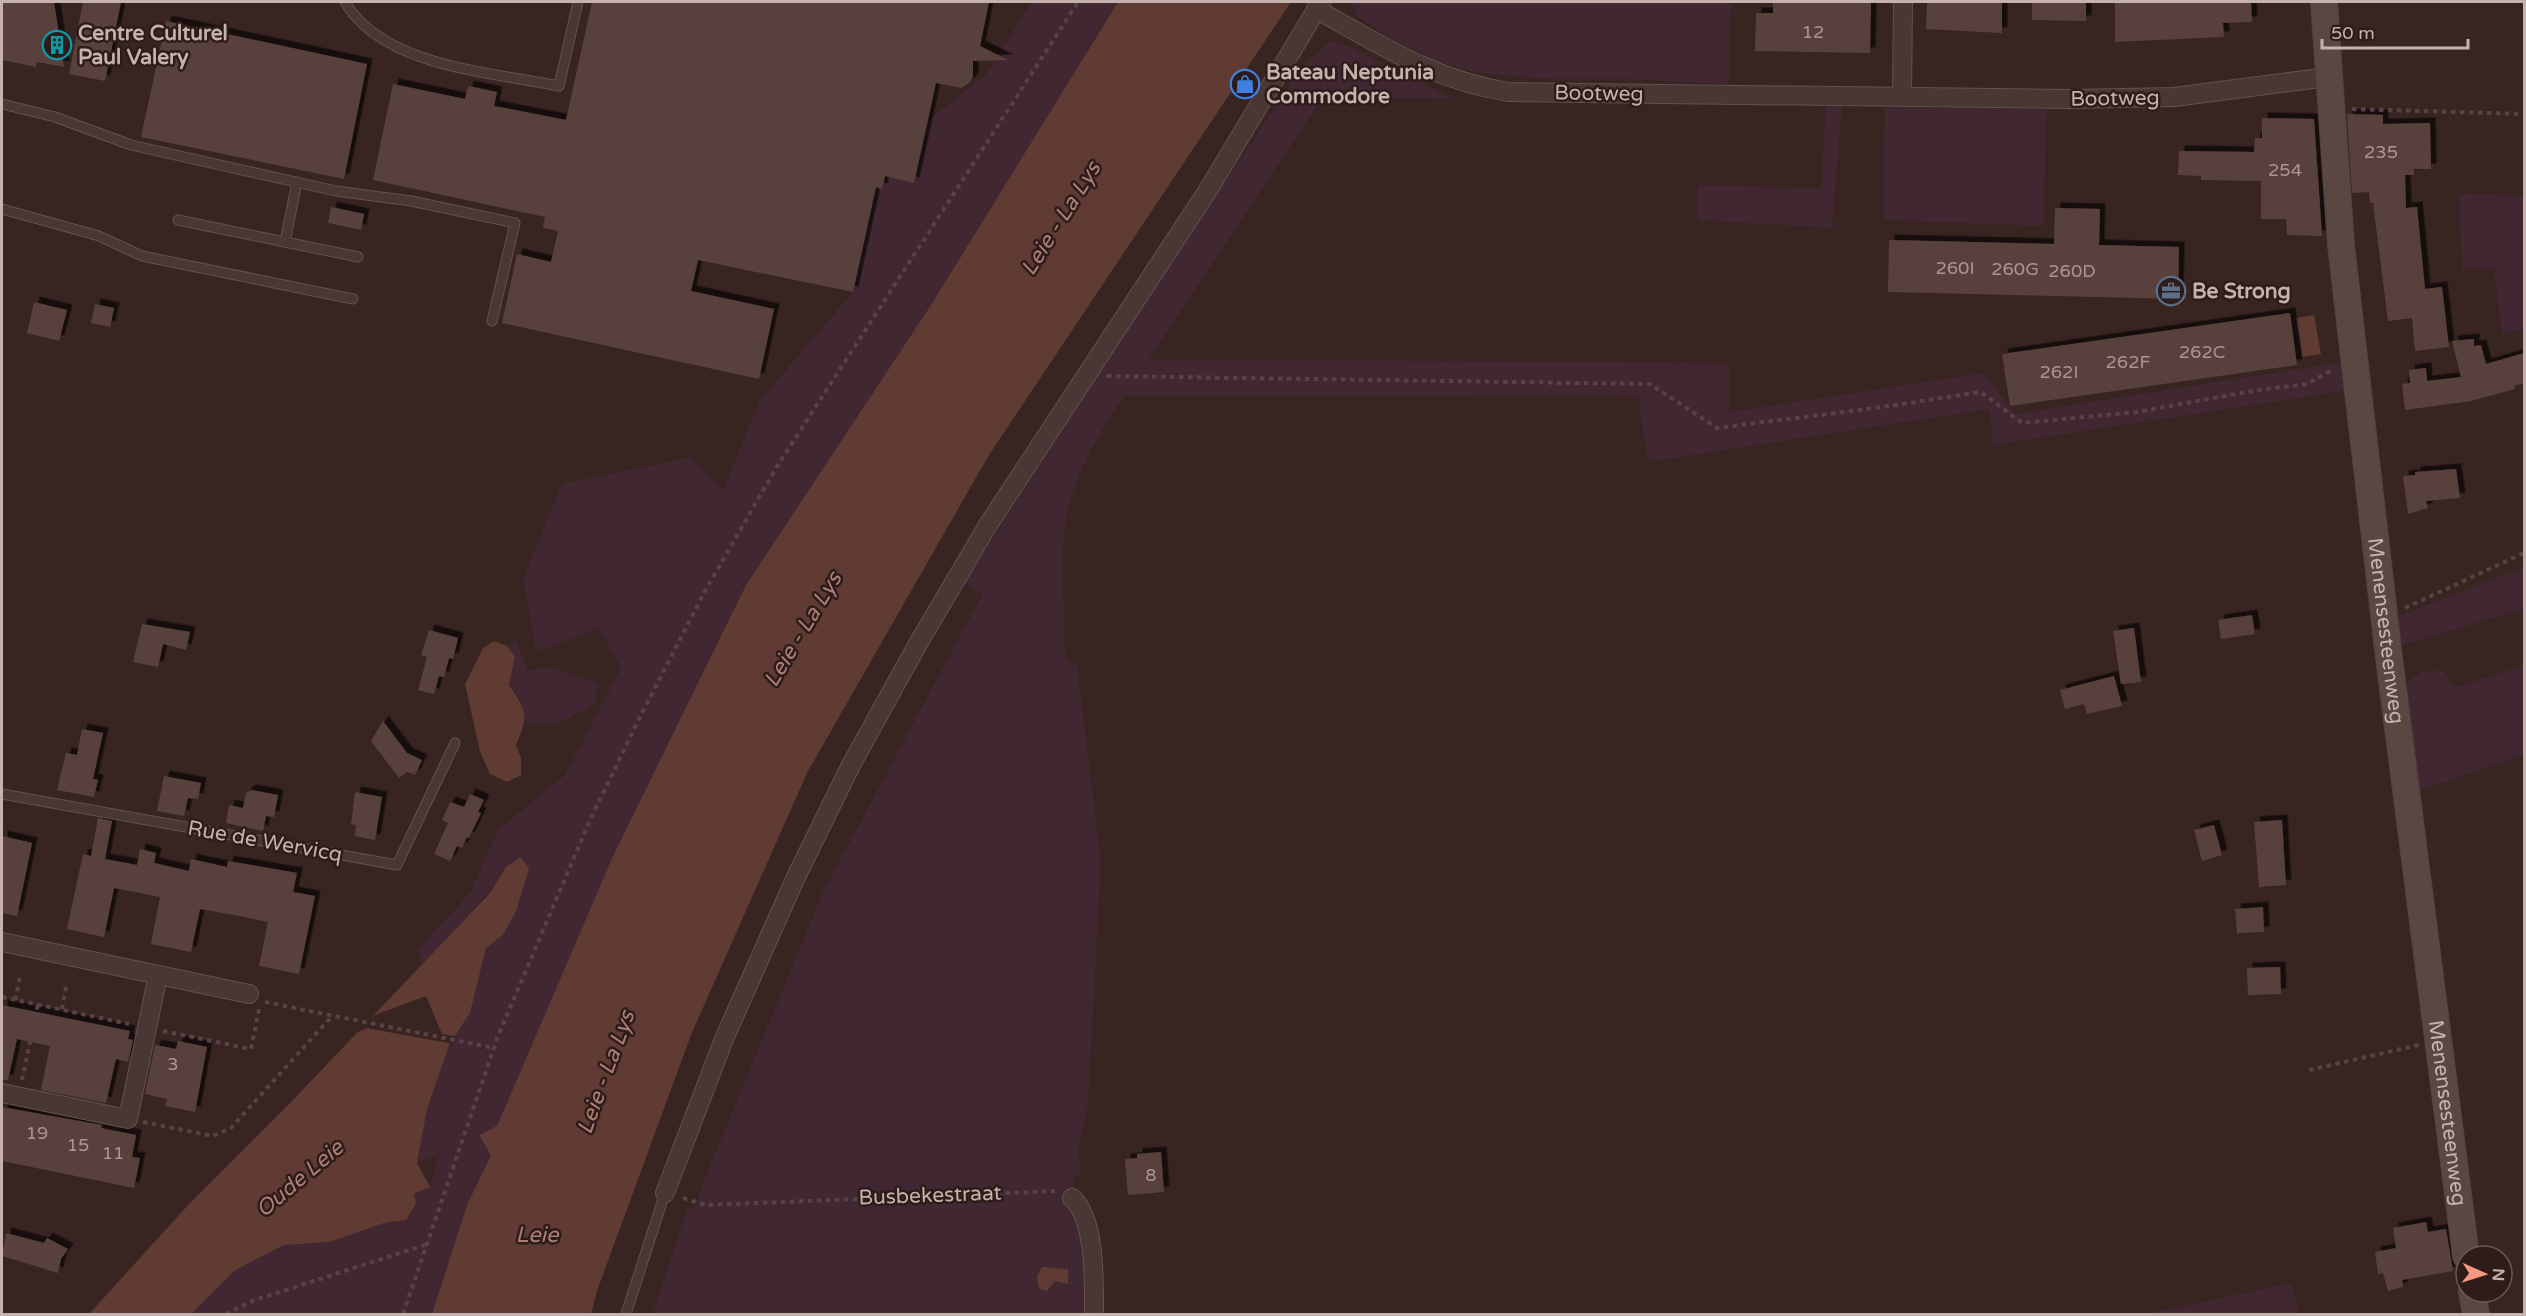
<svg xmlns="http://www.w3.org/2000/svg" width="2526" height="1316" font-family="'Varela Round',sans-serif">
  <style>
    .green { fill: #402732 }
    .water { fill: #5f3b33 }
    .pier { fill: #382420 }
    .building { fill: #58413c; filter: url(#shadow) }
    .lines { fill: none; stroke-linecap: round; stroke-linejoin: round }
    .lane-casing { stroke: #63524e; stroke-width: 11 }
    .street-casing { stroke: #63524e; stroke-width: 20 }
    .secondary-casing { stroke: #52403d; stroke-width: 28 }
    .path { stroke: #584248; stroke-width: 4; stroke-dasharray: 4.5 4.5; stroke-linecap: butt }
    .lane { stroke: #483734; stroke-width: 9 }
    .street { stroke: #483734; stroke-width: 18 }
    .secondary { stroke: #5b4742; stroke-width: 26 }
    .labels { text-anchor: middle; stroke-width: 5; stroke-linejoin: round; paint-order: stroke }
    .number-label { font-size: 18px; fill: #aa9692 }
    .poi-label { font-size: 21px; font-weight: bold; fill: #c5b2ae; stroke: #2d1c19; text-anchor: start }
    .street-label { font-size: 21px; fill: #c5b2ae; stroke: #2d1c19 }
    .water-label { font-size: 22px; font-style: italic; fill: #ad7e75; stroke: #2d1c19 }
  </style>
  <defs>
    <filter id="shadow"><feDropShadow dx="5.5" dy="-5.5" stdDeviation="0" flood-color="#0009"/></filter>
  </defs>
  <rect width="100%" height="100%" fill="#382420"/>
  <g class="green">
    <path d="M1032 2H1118L931 305 746 585 613 856 497 1126 479 1135 491 1154 467 1205 432 1314H191L234 1271 285 1245 330 1242 384 1223 406 1220 414 1194 430 1186 440 1153 417 1163 427 1109 450 1043 470 1013 486 948 503 935 506 867C484 903 451 932 423 964L418 949 470 893 498 830 565 775 621 668 599 628 536 652 523 578 562 484 691 457 723 490 760 400 853 292 876 187 882 189 885 176 914 182 928 121 985 75Z"/>
    <path d="M1351 2H1731L1729 85 1627 79H1550L1478 73 1436 61 1387 36 1358 17Z"/>
    <path d="M1331 41 1344 44 1454 99 1323 97 1149 359 1729 363 1730 412 1983 373 2015 414 2342 362 2345 391 1993 445 1990 409 1648 462 1638 397 1124 396C1101 430 1079 467 1069 506 1058 550 1065 613 1065 658L1077 665 1101 861 1088 1105 1079 1145 1080 1176 1074 1174 1089 1314H653L687 1208 696 1206 702 1185 823 892 983 593 964 584 1103 367 1303 65Z"/>
    <path d="M1826 105H1842L1832 228 1698 220V185L1821 188Z"/>
    <path d="M1885 107 2046 109 2044 226 1883 220Z"/>
    <path d="M2459 194 2524 195V329L2502 334 2494 269H2462Z"/>
    <path d="M2524 567V609L2399 646 2394 618Z"/>
    <path d="M516 641 528 670 549 667 597 683 596 703 557 724 526 723 521 701 509 685 515 657 507 646Z"/>
    <path d="M2524 665V755L2420 790 2406 686C2416 671 2427 669 2445 672L2454 688Z"/>
    <path d="M2291 1283 2299 1314H2146Z"/>
  </g>
  <g class="water">
    <path d="M1118 2H1291L989 455 807 773 691 1035 597 1291 591 1314H432L467 1205 491 1155 479 1135 497 1126 613 856 746 585 931 305Z"/>
    <path d="M2314 315 2321 354 2302 357 2296 318Z"/>
    <path d="M494 641 507 646 515 657 509 685C527 711 529 716 516 745L521 758V775L507 782 490 774 480 752 465 684 483 648Z"/>
    <path d="M521 857 529 869 516 911 503 935 486 948 470 1013 450 1043 427 1109 417 1163 430 1187 414 1194 416 1203 406 1220 384 1223 330 1242 284 1245 234 1271 191 1314H89L189 1204 292 1101 489 894 506 867Z"/>
    <path d="M1042 1267 1068 1269V1284L1055 1281 1047 1291 1039 1289 1037 1276Z"/>
  </g>
  <path class="pier" d="M426 996 442 1034 458 1037 453 1044 367 1028 351 1035 367 1018Z"/>
  <g class="building">
    <path d="M2 2H54L64 67 37 62 36 67 2 60Z"/>
    <path d="M83 2H121L105 81 69 74Z"/>
    <path d="M592 2H989L980 46 1008 60 973 61V77L969 83 961 88 936 83 914 183 885 176 882 189 876 187 853 292 698 260 691 291 774 309 759 379 502 323 517 254 551 262 558 231 543 228 545 217 373 180 393 84 465 99 468 86 497 92 494 106 566 120Z"/>
    <path d="M1773 2H1871L1870 53 1755 51 1756 13H1773Z"/>
    <path d="M1927 2H2002V33L1926 29Z"/>
    <path d="M2032 2H2086V21L2032 20Z"/>
    <path d="M2115 2H2251L2252 22 2223 23 2224 37 2115 42Z"/>
    <path d="M166 21 367 64 344 179 141 137Z"/>
    <path d="M2347 114 2383 115V124L2430 123 2431 169H2414V175H2405L2406 208 2417 207 2425 289 2442 287 2449 347 2415 351 2412 318 2388 321 2373 203H2370L2369 192 2352 193Z"/>
    <path d="M2262 118 2314 119 2322 236 2287 235 2286 219H2261V181L2201 180V176L2178 175 2179 151 2254 152 2255 138H2262Z"/>
    <path d="M331 207 364 214 361 230 328 223Z"/>
    <path d="M2055 208 2100 209 2099 245 2179 247 2178 299 1888 292 1889 240 2054 244Z"/>
    <path d="M34 302 67 310 59 341 27 333Z"/>
    <path d="M95 304 114 308 110 327 91 323Z"/>
    <path d="M2290 313 2297 365 2010 406 2002 354Z"/>
    <path d="M2474 339V346L2481 345 2486 364 2524 353V383L2514 386 2515 389 2471 401 2405 410 2402 384 2410 383 2409 370 2426 368 2427 381 2461 377 2452 341Z"/>
    <path d="M2456 469 2460 498 2426 501 2428 508 2408 514 2403 476 2415 475V472Z"/>
    <path d="M2252 615 2255 634 2221 639 2218 620Z"/>
    <path d="M142 624 190 632 186 650 163 644 158 667 133 662Z"/>
    <path d="M2134 628 2141 682 2121 684 2113 631Z"/>
    <path d="M429 630 458 638 453 659 449 658 444 677 439 676 434 694 418 690 427 657 421 655Z"/>
    <path d="M2114 676 2122 706 2087 714 2084 704 2065 709 2060 690Z"/>
    <path d="M383 721 407 753 422 760 415 775 407 772 399 778 371 741Z"/>
    <path d="M82 729 103 733 93 779 98 780 94 797 57 790 66 753 77 755Z"/>
    <path d="M164 776 201 783 198 799 188 798 184 816 157 811Z"/>
    <path d="M251 790 278 795 274 817 266 816 263 831 226 823 229 805 243 808 246 793Z"/>
    <path d="M355 792 382 797 375 840 355 836 356 825 351 824Z"/>
    <path d="M470 794 484 800 478 812 481 813 469 838 467 837 462 848 457 846 450 861 434 854 448 823 442 820 450 802 464 807Z"/>
    <path d="M98 818 112 821 105 859 137 865 140 849 156 853 154 863 189 871 191 859 227 867 228 861 297 873 293 892 315 896 299 974 259 966 268 922 234 915 200 909 191 952 151 944 160 897 114 888 104 937 67 929 83 854 91 856Z"/>
    <path d="M2282 820 2286 885 2259 887 2254 822Z"/>
    <path d="M2214 825 2222 855 2202 861 2194 830Z"/>
    <path d="M2 836 32 843 17 916 2 913Z"/>
    <path d="M2263 907 2264 932 2237 933 2235 909Z"/>
    <path d="M2280 967 2281 994 2248 995 2247 968Z"/>
    <path d="M2 1005 130 1031 128 1039 133 1040 128 1062 116 1059 106 1103 41 1090 50 1046 17 1039 8 1080H2Z"/>
    <path d="M178 1041 207 1047 195 1112 165 1106 167 1099 145 1094 155 1045 176 1049Z"/>
    <path d="M2 1107 102 1125 101 1128 136 1135 132 1157 140 1158 134 1188 2 1161Z"/>
    <path d="M1161 1152 1164 1192 1128 1195 1125 1159 1137 1158V1154Z"/>
    <path d="M2426 1222 2428 1232 2446 1229 2453 1271 2402 1280 2403 1287 2388 1291 2383 1273 2378 1274 2375 1252 2396 1248 2393 1228Z"/>
    <path d="M6 1233 44 1243 47 1238 68 1249 61 1259 58 1273 2 1256Z"/>
  </g>
  <g class="lines">
    <g class="lane-casing">
      <g id="lane">
        <path d="M345 2C383 67 491 72 559 86L578 2"/>
        <path d="M2 104 55 117 131 145 336 191 411 201 515 223 492 321"/>
        <path d="M297 182 285 242 358 257"/>
        <path d="M2 209 99 236 142 256 353 299"/>
        <path d="M178 220 285 242"/>
        <path d="M2 794 397 865 455 743"/>
        <path d="M626 1314 665 1193"/>
      </g>
    </g>
    <g class="street-casing">
      <g id="street">
        <path d="M1316 9C1381 45 1433 80 1508 92L2071 99 2174 97 2328 77"/>
        <path d="M1902 96 1903 2"/>
        <path d="M2 942 249 994"/>
        <path d="M2 1093 128 1119 158 975"/>
        <path d="M665 1193 724 1039 795 879 851 765 919 642 988 525 1210 187 1321 2"/>
        <path d="M1072 1198C1096 1219 1094 1283 1094 1314"/>
      </g>
    </g>
    <g class="secondary-casing">
      <g id="secondary">
        <path id="s1" d="M2324 2 2341 245 2389 658 2466 1256"/>
        <path d="M2472 1292 2476 1314"/>
      </g>
    </g>
    <g class="path">
      <path d="M2352 109 2524 114"/>
      <path d="M1107 376 1650 384 1717 428 1883 407 1981 392 2022 423 2137 412 2258 390 2307 384 2334 369"/>
      <path d="M2405 608 2524 553"/>
      <path d="M2 997 129 1024"/>
      <path d="M15 1000 20 977"/>
      <path d="M265 1002 494 1048"/>
      <path d="M62 1009 66 987"/>
      <path d="M163 1031 251 1049 259 1009"/>
      <path d="M2309 1070 2419 1045"/>
      <path d="M22 1080 38 1004"/>
      <path d="M143 1122 213 1136 231 1128 332 1016"/>
      <path d="M683 1198 706 1205 1058 1191"/>
      <path d="M226 1314 255 1300 425 1245"/>
      <path d="M403 1314 498 1036 590 820 640 717 705 591 776 468 1078 2"/>
    </g>
    <use href="#lane" class="lane"/>
    <use href="#street" class="street"/>
    <use href="#secondary" class="secondary"/>
  </g>
  <defs>
    <g id="building-ring" transform="scale(1.5)"><circle r="9.5" fill="#2d1c19" stroke="#0f9aa8" stroke-width="1.5"/><path d="M-4-6H4V6H1V3H-1V6H-4ZM-2.5-4.3h1.7v1.8h-1.7ZM.8-4.3h1.7v1.8H.8ZM-2.5-1h1.7V.8h-1.7ZM.8-1h1.7V.8H.8Z" fill="#0f9aa8"/></g>
    <g id="shop-ring" transform="scale(1.5)"><circle r="9.5" fill="#2d1c19" stroke="#3f7fe0" stroke-width="1.5"/><path d="M-5-2.5h2.3a2.7 3.5 0 0 1 5.4 0H5L5.5 6h-11ZM-1.5-2.5h3a1.5 2.3 0 0 0-3 0Z" fill="#3f7fe0"/></g>
    <g id="office-ring" transform="scale(1.5)"><circle r="9.5" fill="#2d1c19" stroke="#5c6f8a" stroke-width="1.5"/><path d="M-6-3h4V-5.5h4V-3h4V5H-6ZM-1-4.5V-3h2v-1.5ZM-6 0V1H6V0Z" fill="#5c6f8a"/></g>
  </defs>
  <g fill-rule="evenodd">
    <use href="#building-ring" x="57" y="45"/>
    <use href="#shop-ring" x="1245" y="84"/>
    <use href="#office-ring" x="2171" y="291"/>
  </g>
  <g class="labels">
    <g class="number-label">
      <text x="1813" y="38">12</text>
      <text x="2381" y="158">235</text>
      <text x="2285" y="176">254</text>
      <text x="1955" y="274">260I</text>
      <text x="2015" y="275">260G</text>
      <text x="2072" y="277">260D</text>
      <text x="2202" y="358">262C</text>
      <text x="2128" y="368">262F</text>
      <text x="2059" y="378">262I</text>
      <text x="173" y="1070">3</text>
      <text x="37" y="1139">19</text>
      <text x="78" y="1151">15</text>
      <text x="113" y="1159">11</text>
      <text x="1151" y="1181">8</text>
    </g>
    <g class="poi-label">
      <text x="78" y="40">Centre Culturel<tspan x="78" dy="24">Paul Valery</tspan></text>
      <text x="1266" y="79">Bateau Neptunia<tspan x="1266" dy="24">Commodore</tspan></text>
      <text x="2192" y="298">Be Strong</text>
    </g>
    <g class="street-label">
      <text transform="translate(1599 93) rotate(1)" y="7">Bootweg</text>
      <text transform="translate(2115 98) rotate(-1)" y="7">Bootweg</text>
      <text dy="7" stroke="none"><textPath href="#s1" startOffset="632">Menensesteenweg</textPath></text>
      <text transform="translate(265 841) rotate(10)" y="7">Rue de Wervicq</text>
      <text dy="7" stroke="none"><textPath href="#s1" startOffset="1118">Menensesteenweg</textPath></text>
      <text transform="translate(930 1195) rotate(-2)" y="7">Busbekestraat</text>
    </g>
    <g class="water-label">
      <text transform="translate(1060 218) rotate(-58)" y="8">Leie - La Lys</text>
      <text transform="translate(802 629) rotate(-59)" y="8">Leie - La Lys</text>
      <text transform="translate(605 1072) rotate(-70)" y="8">Leie - La Lys</text>
      <text transform="translate(299 1178) rotate(-40)" y="8">Oude Leie</text>
      <text x="537" y="1242">Leie</text>
    </g>
  </g>
  <rect width="2526" height="1316" fill="none" stroke="#c5b2ae" stroke-width="6"/>
  <g transform="translate(2484 1274) rotate(93)"><circle r="28" fill="#2d1c19" stroke="#6a5855" stroke-width="1.5"/>
  <path d="M0-4.5L10 22L0 15L-10 22Z" fill="#f89780"/>
  <text y="-9" font-size="16" font-weight="bold" text-anchor="middle" fill="#c5b2ae">N</text>
  </g>
  <path d="M2322 39v9h146v-9" fill="none" stroke="#c5b2ae" stroke-width="3"/>
  <text x="2331" y="39" font-size="18" fill="#c5b2ae" stroke="#2d1c19" stroke-width="4.5" paint-order="stroke">50 m</text>
</svg>
